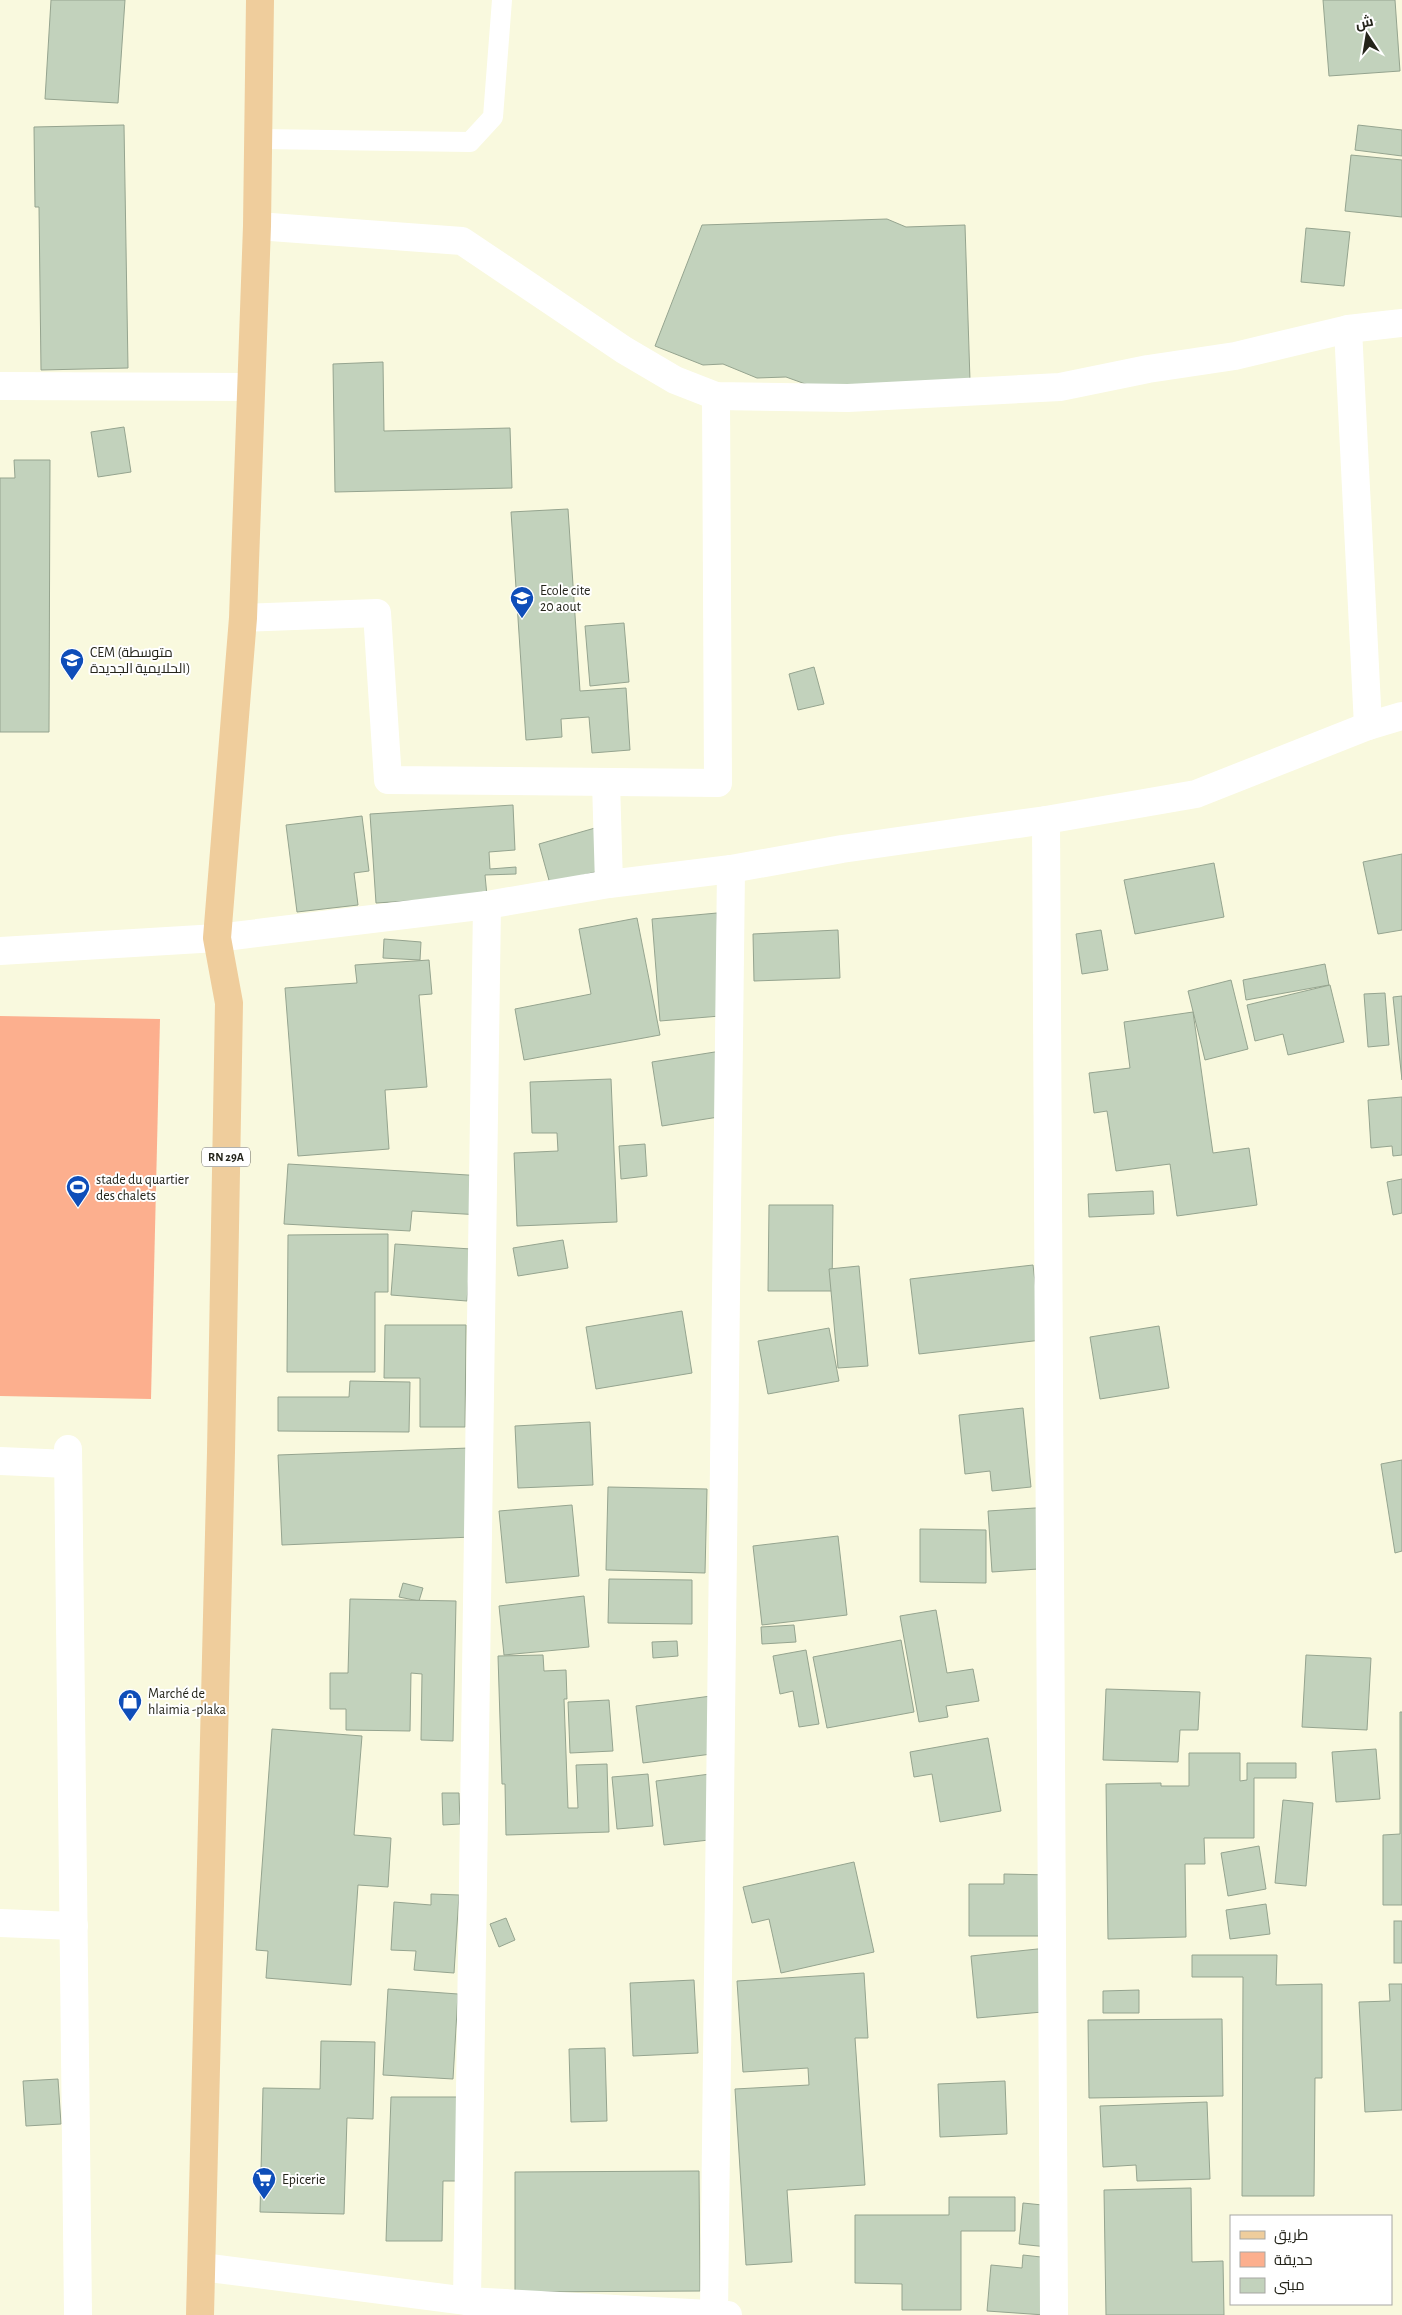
<svg xmlns="http://www.w3.org/2000/svg" width="1402" height="2315" font-family="'Alegreya Sans',Cairo,sans-serif">
  <style>
    .green { fill: #fcaf8e }
    .building { fill: #c2d2bc; stroke: #95a48f }
    .lines { fill: none; stroke-linecap: round; stroke-linejoin: round }
    .lane { stroke: #fff; stroke-width: 20 }
    .street { stroke: #fff; stroke-width: 28 }
    .primary { stroke: #efcd9c; stroke-width: 28 }
    .labels { text-anchor: middle; stroke-width: 4; stroke-linejoin: round; paint-order: stroke }
    .shield { fill: #fff; stroke: #66665f; stroke-width: 1 }
    .shield-label { font-size: 12px; font-weight: bold; fill: #24241a }
    .poi-label { font-size: 14px; fill: #24241a; stroke: #fff; text-anchor: start }
  </style>
  <rect width="100%" height="100%" fill="#f9f9de"/>
  <path class="green" d="M0 1016 160 1019 151 1399 0 1396Z"/>
  <g class="building">
    <path d="M51 0H125L118 103 45 99Z"/>
    <path d="M1323 0H1395L1400 71 1329 76Z"/>
    <path d="M124 125 128 368 41 370 39 207H35L34 127Z"/>
    <path d="M1358 125 1402 130V156L1355 150Z"/>
    <path d="M1351 155 1402 160V217L1345 211Z"/>
    <path d="M887 219 906 227 965 225 970 381 811 386 786 377 757 378 723 364 703 365 655 346 702 225Z"/>
    <path d="M1306 228 1350 232 1344 286 1301 282Z"/>
    <path d="M383 362 384 431 510 428 512 488 335 492 333 364Z"/>
    <path d="M124 427 131 472 98 477 91 432Z"/>
    <path d="M14 460H50L49 732H0V478H15Z"/>
    <path d="M568 509 580 691 626 688 630 750 592 753 589 717 561 719 562 737 526 740 511 512Z"/>
    <path d="M624 623 629 682 590 686 585 626Z"/>
    <path d="M814 667 824 704 798 710 789 674Z"/>
    <path d="M513 805 515 850 489 852 490 869 516 867V874L485 875 487 896 376 903 370 814Z"/>
    <path d="M362 816 369 871 354 873 358 905 297 912 286 825Z"/>
    <path d="M602 826 614 867 550 884 539 844Z"/>
    <path d="M1402 854V930L1378 934 1363 862Z"/>
    <path d="M1214 863 1224 917 1135 934 1124 880Z"/>
    <path d="M717 913 720 1016 660 1021 652 919Z"/>
    <path d="M637 918 660 1035 524 1060 515 1009 591 994 579 929Z"/>
    <path d="M838 930 840 978 754 981 753 934Z"/>
    <path d="M1101 930 1108 970 1082 974 1076 934Z"/>
    <path d="M384 939 421 942 420 960 383 958Z"/>
    <path d="M429 960 432 994 419 995 427 1087 385 1090 389 1149 298 1156 285 988 357 983 355 965Z"/>
    <path d="M1325 964 1329 985 1246 1000 1243 980Z"/>
    <path d="M1231 980 1248 1049 1205 1060 1188 991Z"/>
    <path d="M1330 985 1344 1042 1288 1055 1283 1034 1255 1041 1247 1005Z"/>
    <path d="M1385 993 1389 1045 1368 1047 1364 994Z"/>
    <path d="M1402 996V1080L1393 997Z"/>
    <path d="M1193 1012 1213 1153 1249 1148 1257 1205 1177 1216 1170 1164 1116 1171 1107 1111 1094 1113 1089 1073 1130 1068 1124 1022Z"/>
    <path d="M721 1051 731 1115 662 1126 652 1062Z"/>
    <path d="M611 1079 617 1222 517 1226 514 1153 558 1151 557 1133H532L530 1082Z"/>
    <path d="M1402 1097V1155L1393 1156 1392 1146 1371 1148 1368 1100Z"/>
    <path d="M645 1144 647 1176 621 1179 619 1146Z"/>
    <path d="M288 1164 484 1176 481 1215 412 1211 410 1231 284 1224Z"/>
    <path d="M1402 1179V1213L1393 1215 1387 1182Z"/>
    <path d="M1153 1191 1154 1214 1089 1217 1088 1194Z"/>
    <path d="M769 1205H833L832 1291H768Z"/>
    <path d="M388 1234V1292H375V1372H287L288 1235Z"/>
    <path d="M563 1240 568 1268 518 1276 513 1248Z"/>
    <path d="M395 1244 471 1249 467 1301 391 1295Z"/>
    <path d="M1033 1265 1042 1340 919 1354 910 1279Z"/>
    <path d="M859 1266 868 1366 838 1368 829 1269Z"/>
    <path d="M682 1311 692 1373 596 1389 586 1327Z"/>
    <path d="M385 1325H466L465 1427H420V1378H384Z"/>
    <path d="M1159 1326 1169 1388 1100 1399 1090 1337Z"/>
    <path d="M829 1328 839 1381 768 1394 758 1341Z"/>
    <path d="M350 1381 410 1382 409 1432 278 1431V1397H349Z"/>
    <path d="M1023 1408 1031 1487 992 1491 990 1471 965 1474 959 1415Z"/>
    <path d="M590 1422 593 1485 518 1488 515 1426Z"/>
    <path d="M469 1448 472 1537 282 1545 278 1455Z"/>
    <path d="M1402 1460V1551L1395 1553 1381 1464Z"/>
    <path d="M608 1487 707 1489 705 1573 606 1570Z"/>
    <path d="M572 1505 579 1576 506 1583 499 1511Z"/>
    <path d="M1051 1507 1054 1568 992 1572 988 1511Z"/>
    <path d="M920 1529 986 1530V1583L920 1582Z"/>
    <path d="M838 1536 847 1615 762 1625 753 1546Z"/>
    <path d="M609 1579 692 1580V1624L608 1623Z"/>
    <path d="M403 1583 423 1588 419 1601 399 1597Z"/>
    <path d="M584 1596 589 1647 504 1655 499 1606Z"/>
    <path d="M350 1599 456 1601 453 1741 421 1740 422 1674 411 1673 410 1731 346 1730V1709H330V1673H348Z"/>
    <path d="M936 1610 947 1673 973 1669 979 1701 946 1706 948 1717 919 1722 900 1616Z"/>
    <path d="M794 1625 796 1642 762 1644 761 1627Z"/>
    <path d="M901 1640 914 1712 827 1728 813 1657Z"/>
    <path d="M677 1641 678 1656 653 1658 652 1642Z"/>
    <path d="M806 1650 819 1724 799 1727 793 1691 780 1694 773 1656Z"/>
    <path d="M543 1655 544 1671 566 1670 567 1699H564L568 1808H578L576 1765 607 1764 609 1832 506 1835 505 1784H502L498 1656Z"/>
    <path d="M1306 1655 1371 1658 1367 1730 1302 1727Z"/>
    <path d="M1106 1689 1200 1692 1198 1730H1180L1178 1762 1103 1760Z"/>
    <path d="M711 1696 719 1753 643 1763 636 1706Z"/>
    <path d="M609 1700 613 1751 570 1753 568 1702Z"/>
    <path d="M1400 1712H1402V1905H1383V1835L1400 1834Z"/>
    <path d="M272 1729 362 1736 354 1835 391 1838 388 1887 358 1885 351 1985 266 1978 268 1951 256 1950Z"/>
    <path d="M988 1738 1001 1811 940 1822 932 1774 914 1777 910 1752Z"/>
    <path d="M1376 1749 1380 1799 1336 1802 1332 1752Z"/>
    <path d="M1189 1753H1240V1781L1247 1780V1763H1296V1778H1254V1838H1204L1205 1864H1185L1186 1937 1108 1939 1106 1784 1161 1783V1786H1189Z"/>
    <path d="M648 1774 653 1826 617 1829 612 1777Z"/>
    <path d="M710 1774 718 1839 664 1845 656 1781Z"/>
    <path d="M442 1793H459L460 1824 443 1825Z"/>
    <path d="M1283 1800 1313 1803 1306 1886 1275 1883Z"/>
    <path d="M1259 1846 1266 1889 1228 1896 1221 1853Z"/>
    <path d="M854 1862 874 1952 781 1973 769 1919 752 1923 743 1887Z"/>
    <path d="M1004 1874 1050 1875V1936H969V1884H1004Z"/>
    <path d="M431 1894 459 1895 454 1973 414 1970 416 1951 391 1950 394 1902 431 1905Z"/>
    <path d="M1266 1904 1270 1934 1230 1939 1226 1910Z"/>
    <path d="M506 1918 515 1940 499 1947 490 1924Z"/>
    <rect x="1394" y="1921" width="8" height="42"/>
    <path d="M1047 1948 1053 2011 977 2018 971 1956Z"/>
    <path d="M1192 1955H1277L1276 1985 1322 1984V2078H1315L1314 2196H1242L1243 1977H1192Z"/>
    <path d="M864 1973 868 2038H855L865 2185 787 2190 792 2262 746 2265 735 2089 809 2085 808 2068 743 2072 737 1981Z"/>
    <path d="M694 1980 698 2053 633 2056 630 1983Z"/>
    <path d="M1389 1984H1402V2110L1365 2112 1359 2002 1390 2001Z"/>
    <path d="M388 1989 458 1994 453 2079 383 2075Z"/>
    <path d="M1139 1990V2013H1103V1991Z"/>
    <path d="M1222 2019 1223 2096 1089 2098 1088 2020Z"/>
    <path d="M321 2041 375 2042 373 2119 347 2118 344 2214 260 2212 263 2088 320 2089Z"/>
    <path d="M605 2048 607 2121 571 2122 569 2049Z"/>
    <path d="M58 2079 61 2124 26 2126 23 2081Z"/>
    <path d="M1005 2081 1007 2134 940 2137 938 2084Z"/>
    <path d="M391 2097H460L459 2181H443L442 2241H386Z"/>
    <path d="M1207 2102 1210 2179 1137 2181 1136 2165 1103 2167 1100 2106Z"/>
    <path d="M699 2171 700 2291 515 2292V2172Z"/>
    <path d="M1191 2188 1192 2262 1223 2261 1224 2315H1106L1104 2190Z"/>
    <path d="M949 2197H1015V2231H961V2310H902V2284L855 2283V2215H949Z"/>
    <path d="M1023 2203 1052 2206 1048 2247 1019 2244Z"/>
    <path d="M1023 2255 1050 2258 1045 2315 987 2311 991 2265 1022 2268Z"/>
  </g>
  <g class="lines">
    <path class="lane" d="M258 139 470 142 493 117 502 0"/>
    <g class="street">
      <path d="M257 226 462 241 624 350 675 380 716 396 848 398 1060 387 1148 369 1235 356 1348 329 1402 323"/>
      <path d="M1348 329 1368 726"/>
      <path d="M0 386 251 387"/>
      <path d="M243 618 377 613 388 780 718 783 716 396"/>
      <path d="M606 782 609 884"/>
      <path d="M1046 820 1054 2315"/>
      <path d="M0 951 217 938 487 905 609 884 731 869 842 849 1046 820 1196 794 1368 726 1402 716"/>
      <path d="M68 1449 78 2315"/>
      <path d="M0 1461 68 1464"/>
      <path d="M0 1923 74 1926"/>
      <path d="M202 2267 467 2301 728 2315"/>
      <path d="M467 2301 487 905"/>
      <path d="M714 2313 731 869"/>
    </g>
    <path class="primary" d="M200 2315 221 1452 229 1003 217 938 243 618 257 226 260 0"/>
  </g>
  <defs>
    <g id="school-pin" transform="scale(1.25)"><path d="M0 17L-7.5 6A9.5 9.5 0 1 1 7.5 6Z" fill="#0f4eb9" stroke="#fff"/><path d="M0-5L7-2L0 1L-7-2ZM-4 1L0 2.5L4 1V4Q0 6-4 4Z" fill="#fff"/></g>
    <g id="stadium-pin" transform="scale(1.25)"><path d="M0 17L-7.5 6A9.5 9.5 0 1 1 7.5 6Z" fill="#0f4eb9" stroke="#fff"/><path d="M0-5a6.5 5 0 1 0 0 10a6.5 5 0 1 0 0-10ZM-3.5-1.8h7v3.6h-7Z" fill="#fff"/></g>
    <g id="shop-pin" transform="scale(1.25)"><path d="M0 17L-7.5 6A9.5 9.5 0 1 1 7.5 6Z" fill="#0f4eb9" stroke="#fff"/><path d="M-5-2.5h2.3a2.7 3.5 0 0 1 5.4 0H5L5.5 6h-11ZM-1.5-2.5h3a1.5 2.3 0 0 0-3 0Z" fill="#fff"/></g>
    <g id="supermarket-pin" transform="scale(1.25)"><path d="M0 17L-7.5 6A9.5 9.5 0 1 1 7.5 6Z" fill="#0f4eb9" stroke="#fff"/><path d="M-6-5.5h2.5l.6 2H6L4.5 2H-2.5L-4.4-4H-6ZM-1.5 3.2a1.3 1.3 0 1 0 .1 0ZM3 3.2a1.3 1.3 0 1 0 .1 0Z" fill="#fff"/></g>
  </defs>
  <g fill-rule="evenodd">
    <use href="#school-pin" x="522" y="598"/>
    <use href="#school-pin" x="72" y="660"/>
    <use href="#stadium-pin" x="78" y="1187"/>
    <use href="#shop-pin" x="130" y="1701"/>
    <use href="#supermarket-pin" x="264" y="2179"/>
  </g>
  <g class="labels">
    <rect class="shield" x="202" y="1147.5" width="48" height="19" rx="4"/>
    <g class="shield-label">
      <text x="226" y="1161">RN 29A</text>
    </g>
    <g class="poi-label">
      <text x="540" y="595">Ecole cite<tspan x="540" dy="16">20 aout</tspan></text>
      <text x="90" y="657">CEM (متوسطة<tspan x="90" dy="16">الحلايمية الجديدة)</tspan></text>
      <text x="96" y="1184">stade du quartier<tspan x="96" dy="16">des chalets</tspan></text>
      <text x="148" y="1698">Marché de<tspan x="148" dy="16">hlaimia -plaka</tspan></text>
      <text x="282" y="2184">Epicerie</text>
    </g>
  </g>
  <rect x="1230" y="2215" width="162" height="90" fill="#ffffff" stroke="#a7a7a3"/>
  <rect x="1240" y="2231" width="25" height="8" fill="#efcd9c" stroke="#a7a7a3"/>
  <text x="1274" y="2240" font-size="15" fill="#24241a">طريق</text>
  <rect x="1240" y="2252" width="25" height="15" fill="#fcaf8e" stroke="#a7a7a3"/>
  <text x="1274" y="2265" font-size="15" fill="#24241a">حديقة</text>
  <rect x="1240" y="2278" width="25" height="15" fill="#c2d2bc" stroke="#a7a7a3"/>
  <text x="1274" y="2290" font-size="15" fill="#24241a">مبنى</text>
  <g transform="translate(1367 35) rotate(348)" stroke="#ffffff" stroke-width="4" paint-order="stroke">
  <path d="M0-4L9 19L0 12L-9 19Z" fill="#24241a"/>
  <text y="-8" font-size="14" font-weight="bold" text-anchor="middle" fill="#24241a">ش</text>
  </g>
</svg>
